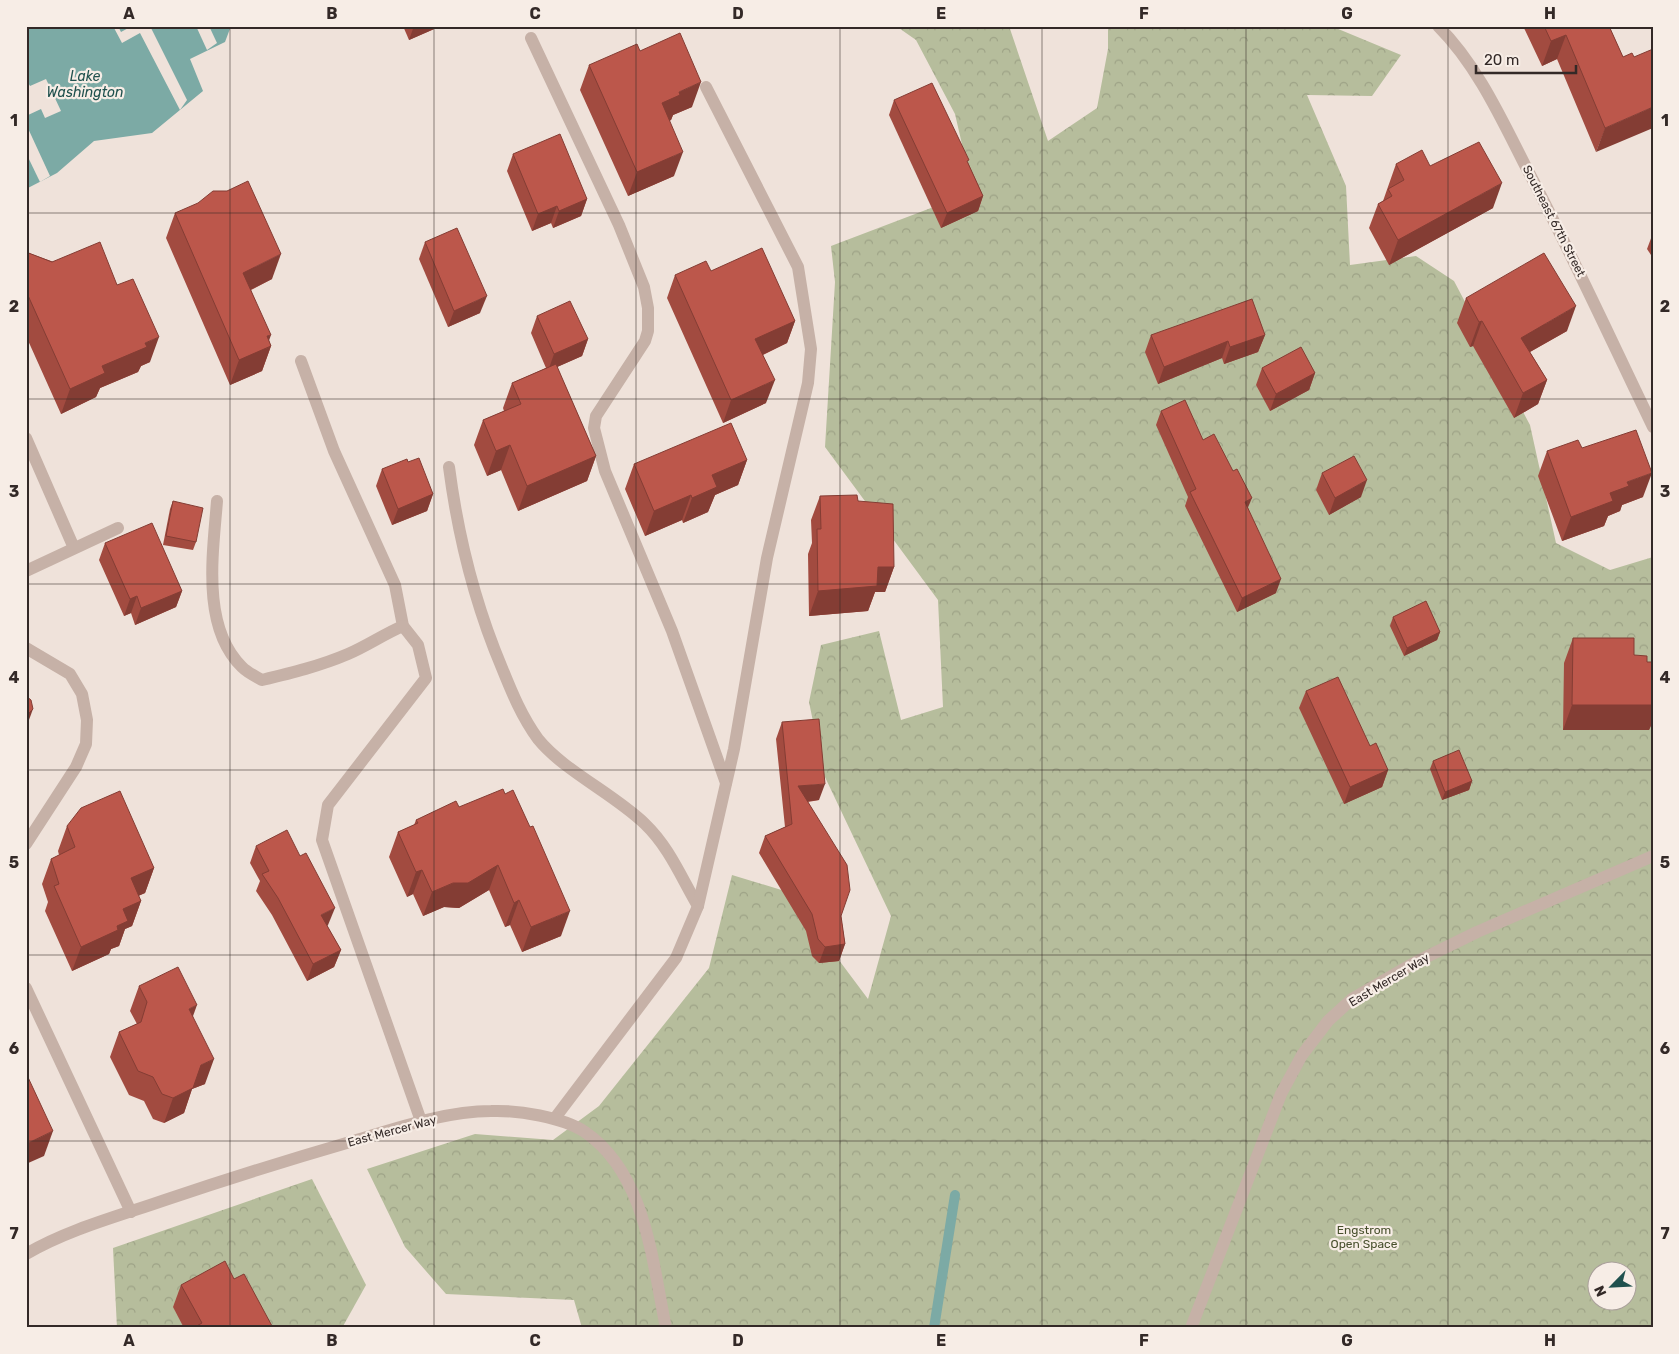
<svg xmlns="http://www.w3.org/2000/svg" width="1679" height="1354" font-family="Rubik,sans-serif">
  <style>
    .forest { fill: url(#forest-crowns); fill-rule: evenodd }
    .water { fill: #7caaa5 }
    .pier { fill: #efe2da }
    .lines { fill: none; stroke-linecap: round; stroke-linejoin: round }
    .stream { stroke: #7caaa5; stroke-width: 10 }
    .minor { stroke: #c6b1a7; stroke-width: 12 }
    .wall { fill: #a24b40 }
    .shaded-wall { fill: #843d34 }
    .building { fill: #bc574b; stroke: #843d34 }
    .grid { fill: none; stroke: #332927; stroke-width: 1; stroke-opacity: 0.55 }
    .labels { text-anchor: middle; stroke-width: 4.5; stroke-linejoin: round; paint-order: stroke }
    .street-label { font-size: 12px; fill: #332927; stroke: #f7ede6 }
    .park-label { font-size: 12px; fill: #48502d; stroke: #f7ede6 }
    .water-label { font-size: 14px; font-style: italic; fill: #20514e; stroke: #f7ede6 }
    .neatline { fill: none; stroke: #332927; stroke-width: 2 }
    .grid-label { font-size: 16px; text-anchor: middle; font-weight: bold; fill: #332927 }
  </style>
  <defs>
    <pattern id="forest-crowns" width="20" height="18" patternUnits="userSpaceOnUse" patternTransform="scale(1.25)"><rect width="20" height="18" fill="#b6bd9c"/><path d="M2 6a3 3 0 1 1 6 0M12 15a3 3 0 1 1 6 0" fill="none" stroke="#9da286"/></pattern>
  </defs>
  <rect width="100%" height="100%" fill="#efe2da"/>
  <g class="forest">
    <path d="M896 26H1009L1048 141 1097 108 1108 49V26H1331L1401 55 1372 96 1307 95 1346 186 1350 265 1416 256 1454 281 1530 425 1556 543 1610 570 1653 557V1328H582L574 1300 446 1294 405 1247 367 1169 475 1134 553 1140 599 1106 709 968 732 875 788 892 868 999 891 916 824 775 809 702 821 645 879 631 901 720 943 707 938 600 825 447 835 282 831 246 973 192 955 114 916 40ZM1596 1272H1626V1302H1596Z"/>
    <path d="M312 1179 366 1285 342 1328H117L113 1248Z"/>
  </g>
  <path class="water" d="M26 26H231L225 42 190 59 203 91 152 133 94 141 57 173 26 189Z"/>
  <g class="pier">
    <path d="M113 26H118L121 32 132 26H150L187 100 180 110 140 33 122 43Z"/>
    <path d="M196 26H209L217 43 207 50Z"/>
    <path d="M26 79 30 86 46 79 61 111 45 118 41 109 26 116V100L29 99 26 93Z"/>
    <path d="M26 124 50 176 40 182 26 153Z"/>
  </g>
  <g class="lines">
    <path class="stream" d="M934 1328 955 1195"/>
    <g class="minor">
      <path d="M1438 26C1477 65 1501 118 1526 167 1571 252 1611 340 1653 427"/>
      <path d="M531 38 619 225 644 287 648 308V331L645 341 596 416 594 428 605 471 672 631 726 783"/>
      <path d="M301 361 334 451 395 585 403 626 418 645 426 678 328 805 322 840 421 1121"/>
      <path d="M26 438 74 548"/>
      <path d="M449 467C458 536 475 604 502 668 512 693 522 717 538 739 564 771 614 794 645 824 669 847 681 877 698 906"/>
      <path d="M217 501C213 553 201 627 242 667 248 673 255 676 262 680 291 673 320 666 348 654 367 646 384 634 403 626"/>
      <path d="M26 571 118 528"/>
      <path d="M26 648 70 674 82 694 87 720 86 744 76 767 26 844"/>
      <path d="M26 988 131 1212"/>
      <path d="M555 1118 676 958 698 906 734 749 767 558 808 383 811 349 798 267 706 87"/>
      <path d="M26 1254C69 1229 119 1216 165 1200 227 1179 288 1160 350 1142 394 1129 445 1111 491 1111 517 1110 563 1117 585 1132 646 1174 652 1261 666 1328"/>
      <path d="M1191 1328 1281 1094 1302 1055 1328 1021 1352 999 1414 963 1477 932 1653 856"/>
    </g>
  </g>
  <g class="wall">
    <path d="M403 26H441L409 40Z"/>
    <path d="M1523 26H1609L1623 57H1634L1596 152 1557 59 1542 66Z"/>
    <path d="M640 51 692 107 673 115 671 120 669 121 674 176 628 196 580 90 589 65Z"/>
    <path d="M894 100 968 163 983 196 978 211 941 228 889 115Z"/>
    <path d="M513 154 587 199 581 216 553 228 551 223 532 231 507 171Z"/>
    <path d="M1396 164 1430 166 1493 208 1389 265 1369 228 1378 204 1383 201Z"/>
    <path d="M175 213 272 279 251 290 271 346 262 371 230 385 166 238Z"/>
    <path d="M1653 233V258L1647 249Z"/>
    <path d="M425 242 480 313 448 327 419 259Z"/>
    <path d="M26 252 117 285 150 362 141 366 138 372 100 388 96 397 61 414 26 336Z"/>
    <path d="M711 271 795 321 787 343 763 355 766 403 723 423 667 298 675 275Z"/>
    <path d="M1466 298 1567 331 1530 352 1547 380 1538 404 1514 418 1473 346 1470 347 1457 323Z"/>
    <path d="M537 316 588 339 582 356 557 367 596 456 587 481 518 511 501 470 487 476 474 445 483 420 504 411 503 408 512 383 546 368 531 333Z"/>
    <path d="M1151 335H1265L1258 352 1224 364 1222 358 1158 384 1145 352Z"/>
    <path d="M1262 368 1315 373 1309 390 1270 411 1256 385Z"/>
    <path d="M1161 411 1203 440 1248 508 1276 593 1237 612 1185 506 1188 497 1156 425Z"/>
    <path d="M1582 448 1643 497 1622 505 1620 511 1608 516 1604 526 1562 541 1538 476 1547 451Z"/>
    <path d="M747 460 738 485 715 495 708 512 683 523 682 520 645 536 625 489 634 464Z"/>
    <path d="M408 462 433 494 427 511 392 525 376 486 382 469Z"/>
    <path d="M1322 473 1361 497 1329 515 1316 490Z"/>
    <path d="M820 496 858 501 894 567 885 592H875L868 611 809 616 808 554 812 543 811 520Z"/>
    <path d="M173 501 196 542 193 550 163 545 170 509Z"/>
    <path d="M105 543 182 591 176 607 135 625 131 613 124 616 99 560Z"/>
    <path d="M1393 617 1440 632 1437 640 1404 656 1390 626Z"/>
    <path d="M1573 638 1634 655 1647 662H1653V721L1649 730H1563L1564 663Z"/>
    <path d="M1306 691 1370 746 1388 770 1382 787 1344 804 1299 708Z"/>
    <path d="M782 722 819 800 808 802 841 916 845 944 839 961 819 963 812 956 806 931 759 853 765 836 785 827 776 739Z"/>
    <path d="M1433 761 1472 781 1469 790 1442 800 1430 769Z"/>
    <path d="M459 807 561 936 522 952 510 925 505 927 489 890 459 908 444 907 423 916 413 894 407 897 389 857 398 832 414 825 416 820Z"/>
    <path d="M67 826 154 868 145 893 138 896 141 901 132 926 125 929 119 946 111 949 109 954 72 971 45 911 48 902 42 884 51 859 59 855 58 851Z"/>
    <path d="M256 846 328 925 327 926 341 950 334 967 307 981 272 915 256 891 260 881 250 863Z"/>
    <path d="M139 986 193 1016 205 1084 192 1089 184 1113 164 1123 153 1119 144 1101 129 1095 110 1057 119 1032 137 1024 130 1011Z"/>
    <path d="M234 1279 271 1328H184L173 1307 181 1285Z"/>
  </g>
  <g class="shaded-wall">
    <path d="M414 26H441L409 40Z"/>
    <path d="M1566 35 1557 59 1542 66 1551 41Z"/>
    <path d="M701 82 692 107 673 115 671 120 653 128 662 103 679 92Z"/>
    <path d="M1653 107V128L1596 152 1605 128Z"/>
    <path d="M683 152 674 176 628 196 637 172Z"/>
    <path d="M1502 183 1493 208 1389 265 1398 240Z"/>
    <path d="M983 196 978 211 941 228 947 213Z"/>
    <path d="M587 199 581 216 553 228 559 211Z"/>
    <path d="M557 206 551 223 532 231 538 214Z"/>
    <path d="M281 254 272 279 234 298 243 273Z"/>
    <path d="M487 296 480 313 448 327 454 311Z"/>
    <path d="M1576 306 1567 331 1512 362 1521 338Z"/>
    <path d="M795 321 787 343 747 362 755 339Z"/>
    <path d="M1482 321 1473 346 1470 347 1479 322Z"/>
    <path d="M271 335 266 349 271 346 262 371 230 385 239 360 267 336Z"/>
    <path d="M1265 335 1258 352 1224 364 1230 347Z"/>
    <path d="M159 337 150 362 141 366 138 372 100 388 96 397 61 414 70 389 102 366 145 343Z"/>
    <path d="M588 339 582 356 548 371 554 354Z"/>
    <path d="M1228 341 1222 358 1158 384 1164 367Z"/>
    <path d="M1315 373 1309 390 1270 411 1276 394Z"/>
    <path d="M775 380 766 403 723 423 731 400Z"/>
    <path d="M1547 380 1538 404 1514 418 1523 393Z"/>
    <path d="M510 445 501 470 487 476 496 451Z"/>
    <path d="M596 456 587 481 518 511 527 486Z"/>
    <path d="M747 460 738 485 715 495 708 512 683 523 692 498 712 475Z"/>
    <path d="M1652 473 1643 497 1622 505 1620 511 1608 516 1604 526 1562 541 1571 517 1610 493 1627 482Z"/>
    <path d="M1367 480 1361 497 1329 515 1335 498Z"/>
    <path d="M433 494 427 511 392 525 398 509Z"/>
    <path d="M691 495 682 520 645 536 654 511Z"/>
    <path d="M1252 498 1246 512 1245 502Z"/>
    <path d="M878 567H894L885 592H875L868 611 809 616 818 591Z"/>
    <path d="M1281 579 1276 593 1237 612 1242 598Z"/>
    <path d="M182 591 176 607 135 625 141 608Z"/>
    <path d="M137 596 131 613 124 616 130 599Z"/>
    <path d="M1440 632 1437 640 1404 656 1407 648Z"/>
    <path d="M1572 705H1653V721L1649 730H1563Z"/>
    <path d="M33 709 26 728V716Z"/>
    <path d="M1388 770 1382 787 1344 804 1350 787Z"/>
    <path d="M1472 781 1469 790 1442 800 1445 792Z"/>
    <path d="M825 784 819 800 792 803 798 786Z"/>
    <path d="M498 865 489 890 459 908 444 907 423 916 432 892Z"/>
    <path d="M154 868 145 893 122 903 131 878Z"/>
    <path d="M422 870 413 894 407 897 416 872Z"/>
    <path d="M519 900 510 925 505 927 514 903Z"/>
    <path d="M141 901 132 926 125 929 119 946 111 949 109 954 72 971 81 947 123 909Z"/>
    <path d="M335 908 328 925 314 932 321 915Z"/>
    <path d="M570 911 561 936 522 952 531 927Z"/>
    <path d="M845 944 839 961 819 963 825 947Z"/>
    <path d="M341 950 334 967 307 981 313 964Z"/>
    <path d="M197 1005 188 1030 189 1009Z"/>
    <path d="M214 1059 205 1084 192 1089 184 1113 164 1123 173 1098 201 1065Z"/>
    <path d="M53 1131 44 1156 26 1164V1144Z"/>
  </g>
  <g class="building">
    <path d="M1544 26H1609L1623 57 1632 53 1634 57 1653 49V107L1605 128 1566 35 1551 41Z"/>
    <path d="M680 33 701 82 679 92 680 95 662 103 683 152 637 172 589 65 637 44 640 51Z"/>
    <path d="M932 83 969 160 967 161 983 196 947 213 894 100Z"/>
    <path d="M560 134 587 199 559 211 557 206 538 214 513 154Z"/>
    <path d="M1479 142 1502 183 1398 240 1378 204 1392 196 1388 189 1404 180 1396 164 1422 150 1430 166Z"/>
    <path d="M248 181 281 254 243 273 271 335 267 336 271 346 239 360 175 213 198 203 213 191H227Z"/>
    <path d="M457 228 487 296 454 311 425 242Z"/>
    <path d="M100 242 117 285 133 279 159 337 145 343 147 347 102 366 105 373 70 389 26 291V252L52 262Z"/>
    <path d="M762 248 795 321 755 339 775 380 731 400 675 275 706 261 711 271Z"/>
    <path d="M1544 253 1576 306 1521 338 1547 380 1523 393 1482 321 1479 322 1466 298Z"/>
    <path d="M1252 299 1265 335 1230 347 1228 341 1164 367 1151 335Z"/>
    <path d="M570 301 588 339 554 354 537 316Z"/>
    <path d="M1301 347 1315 373 1276 394 1262 368Z"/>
    <path d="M556 364 596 456 527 486 510 445 496 451 483 420 521 404 512 383Z"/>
    <path d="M1185 400 1203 440 1214 434 1233 471 1237 469 1252 498 1245 502 1281 579 1242 598 1190 492 1196 489 1161 411Z"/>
    <path d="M731 423 747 460 712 475 717 487 692 498 691 495 654 511 634 464Z"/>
    <path d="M1636 430 1652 473 1627 482 1629 486 1610 493 1613 501 1571 517 1547 451 1578 440 1582 448Z"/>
    <path d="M1354 456 1367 480 1335 498 1322 473Z"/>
    <path d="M419 458 433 494 398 509 382 469 407 459 408 462Z"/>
    <path d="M857 495 858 501 893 504 894 567H878L877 586 818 591 817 529H821L820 496Z"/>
    <path d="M173 501 203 508 196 542 166 536Z"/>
    <path d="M152 523 182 591 141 608 137 596 130 599 105 543Z"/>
    <path d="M1426 601 1440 632 1407 648 1393 617Z"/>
    <path d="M1573 638H1634V655L1647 656V662H1653V705H1572Z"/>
    <path d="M1338 677 1370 746 1376 743 1388 770 1350 787 1306 691Z"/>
    <path d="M26 696 31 700 33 709 26 716Z"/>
    <path d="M819 719 825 784 798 786 847 865 850 890 841 916 845 944 825 947 818 939 812 914 765 836 792 824 782 722Z"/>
    <path d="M1459 750 1472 781 1445 792 1433 761Z"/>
    <path d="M503 789 505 794 513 790 530 827 533 826 570 911 531 927 519 900 514 903 498 865 468 883H453L432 892 422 870 416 872 398 832 418 823 416 820 456 801 459 807Z"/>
    <path d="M120 791 154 868 131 878 141 901 123 909 128 921 117 926 118 930 81 947 54 886 59 884 51 859 75 847 67 826 81 808Z"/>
    <path d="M287 830 300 856 306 853 335 908 321 915 341 950 313 964 278 898 262 874 269 871 256 846Z"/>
    <path d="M178 967 197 1005 189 1009 214 1059 201 1065 193 1088 173 1098 162 1094 153 1077 138 1071 119 1032 141 1022 147 1002 139 986Z"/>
    <path d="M26 1073 53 1131 26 1144Z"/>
    <path d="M225 1261 234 1279 244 1274 272 1326 269 1328H193L202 1323 181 1285Z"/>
  </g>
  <path class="grid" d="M230 26V1328M434 26V1328M636 26V1328M840 26V1328M1042 26V1328M1246 26V1328M1448 26V1328M26 213H1653M26 399H1653M26 584H1653M26 770H1653M26 955H1653M26 1141H1653"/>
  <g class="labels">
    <g class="street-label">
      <text transform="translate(1554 221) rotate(63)" y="4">Southeast 67th Street</text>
      <text transform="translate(1389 980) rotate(-31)" y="4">East Mercer Way</text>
      <text transform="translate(392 1131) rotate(-15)" y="4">East Mercer Way</text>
    </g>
    <g class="park-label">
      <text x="1364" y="1234">Engstrom<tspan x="1364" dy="14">Open Space</tspan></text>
    </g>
    <g class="water-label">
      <text x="85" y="81">Lake<tspan x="85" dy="16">Washington</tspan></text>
    </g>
  </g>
  <rect width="1679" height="1354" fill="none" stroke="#f7ede6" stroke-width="55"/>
  <g transform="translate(1612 1286) rotate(246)"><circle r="24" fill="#f7ede6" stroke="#a99f9a"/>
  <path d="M0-4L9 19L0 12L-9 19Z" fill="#20514e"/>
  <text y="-8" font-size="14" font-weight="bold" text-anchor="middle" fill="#332927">N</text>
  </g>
  <path d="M1476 65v8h100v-8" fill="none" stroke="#332927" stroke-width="2.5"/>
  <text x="1484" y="65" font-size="15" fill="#332927" stroke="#f7ede6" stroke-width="4" paint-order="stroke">20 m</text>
  <rect x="28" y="28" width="1624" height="1298" class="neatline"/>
  <g class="grid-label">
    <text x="129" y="19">A</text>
    <text x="332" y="19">B</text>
    <text x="535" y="19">C</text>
    <text x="738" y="19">D</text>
    <text x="941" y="19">E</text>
    <text x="1144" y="19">F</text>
    <text x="1347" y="19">G</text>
    <text x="1550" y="19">H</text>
    <text x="14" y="126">1</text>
    <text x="1665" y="126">1</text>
    <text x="14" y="312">2</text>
    <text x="1665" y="312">2</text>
    <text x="14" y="497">3</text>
    <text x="1665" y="497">3</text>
    <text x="14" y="683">4</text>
    <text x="1665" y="683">4</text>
    <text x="14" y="868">5</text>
    <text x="1665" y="868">5</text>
    <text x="14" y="1054">6</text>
    <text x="1665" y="1054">6</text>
    <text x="14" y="1239">7</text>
    <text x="1665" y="1239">7</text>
    <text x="129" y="1346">A</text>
    <text x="332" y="1346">B</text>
    <text x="535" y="1346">C</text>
    <text x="738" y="1346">D</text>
    <text x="941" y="1346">E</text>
    <text x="1144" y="1346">F</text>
    <text x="1347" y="1346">G</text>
    <text x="1550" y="1346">H</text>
  </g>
</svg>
